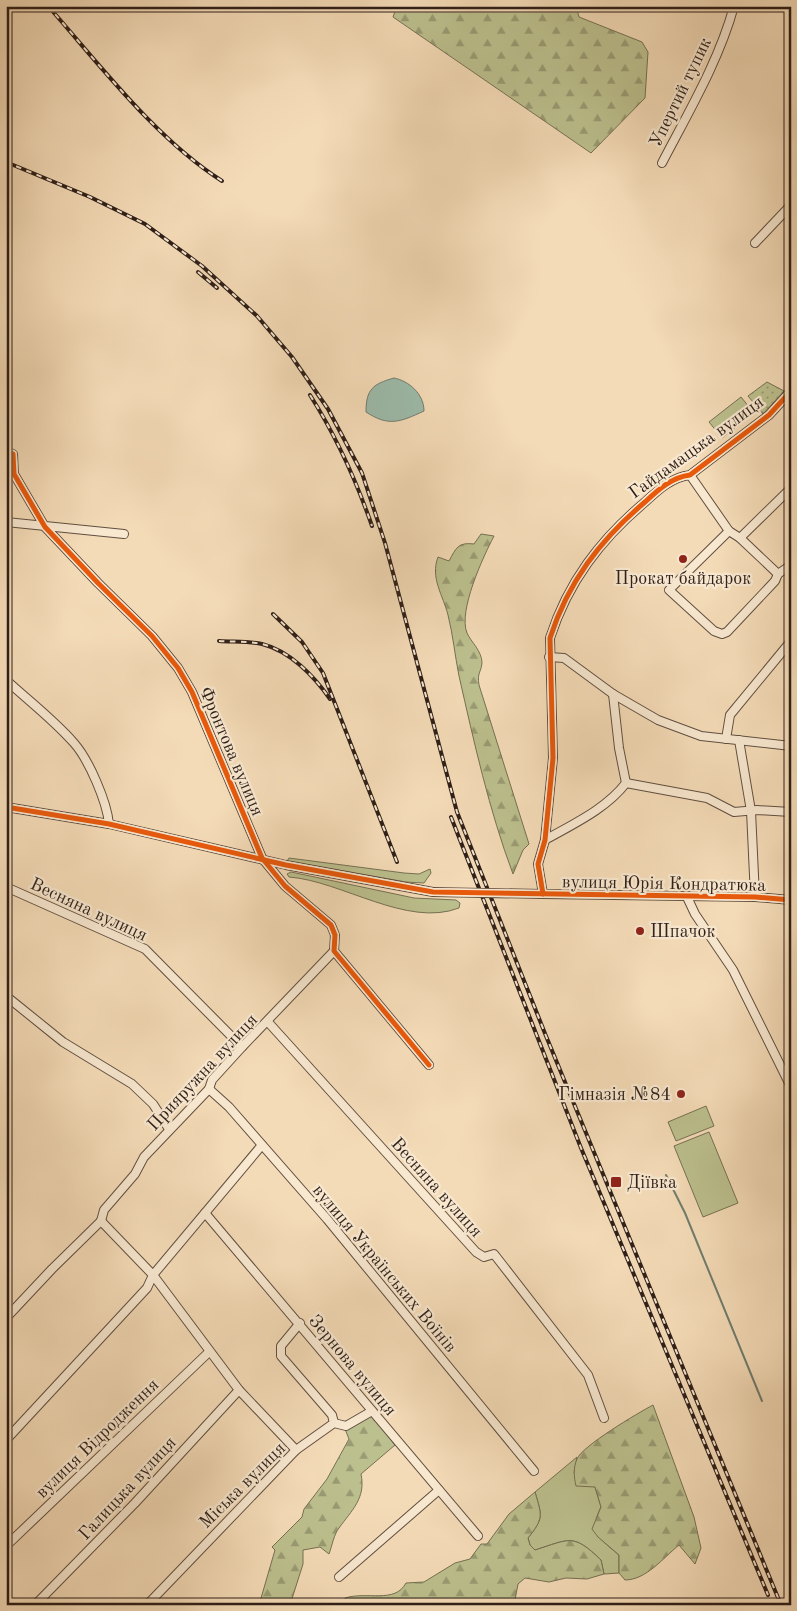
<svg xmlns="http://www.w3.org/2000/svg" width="797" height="1611" font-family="'Old Standard TT',serif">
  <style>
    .green { fill: #bcc08e; stroke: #767053 }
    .forest { fill: url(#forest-firs); stroke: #767053 }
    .park { fill: url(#park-dots); stroke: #767053 }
    .water { fill: #9cbbaa; stroke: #707d70 }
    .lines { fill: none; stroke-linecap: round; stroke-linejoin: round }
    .stream { stroke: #707d70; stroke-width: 2 }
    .minor-casing { stroke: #604e40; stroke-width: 10 }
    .minor { stroke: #f8e8d0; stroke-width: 8 }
    .rail-casing { stroke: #2f1f18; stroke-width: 4 }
    .rail { stroke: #f8e8d0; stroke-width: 2; stroke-dasharray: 5.5; stroke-linecap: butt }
    .minor-bridge-casing { stroke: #604e40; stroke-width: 10; stroke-linecap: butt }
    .minor-bridge { stroke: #f8e8d0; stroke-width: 8 }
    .cycleway-casing { stroke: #f8e8d0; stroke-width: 8 }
    .cycleway { stroke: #e8590c; stroke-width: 5 }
    .poi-dot { fill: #8f2418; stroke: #f8e8d0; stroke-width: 2 }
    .labels { text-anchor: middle; stroke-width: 4.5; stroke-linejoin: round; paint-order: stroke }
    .street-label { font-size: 18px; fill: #2f1f18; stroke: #f8e8d0 }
    .poi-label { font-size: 18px; fill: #2f1f18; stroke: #f8e8d0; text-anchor: start }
  </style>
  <defs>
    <pattern id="forest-firs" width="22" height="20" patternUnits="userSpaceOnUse" patternTransform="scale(1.25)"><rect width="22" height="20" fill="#bcc08e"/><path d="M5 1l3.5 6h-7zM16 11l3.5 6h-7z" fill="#999b73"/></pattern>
    <pattern id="park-dots" width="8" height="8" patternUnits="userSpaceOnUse" patternTransform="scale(1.25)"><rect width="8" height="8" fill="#bcc08e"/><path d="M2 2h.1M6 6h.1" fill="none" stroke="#999b73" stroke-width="1.8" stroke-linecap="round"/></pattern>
  </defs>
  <rect width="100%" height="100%" fill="#f4dbb7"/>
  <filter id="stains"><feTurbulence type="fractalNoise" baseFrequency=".004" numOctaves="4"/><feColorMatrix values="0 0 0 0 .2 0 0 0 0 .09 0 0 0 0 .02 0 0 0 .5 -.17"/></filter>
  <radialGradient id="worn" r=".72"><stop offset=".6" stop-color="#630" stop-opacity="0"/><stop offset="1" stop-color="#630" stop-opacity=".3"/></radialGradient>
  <g class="green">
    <path d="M741 397 754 413 722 438 709 422Z"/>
    <path d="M289 858 404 873 419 874 430 869 431 873 424 883 406 882 287 861Z"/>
    <path d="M291 872 414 898 456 900 460 903 459 908C407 928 342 881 289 877L287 874Z"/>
    <path d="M706 1106 714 1126 676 1141 668 1122Z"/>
    <path d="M709 1132 738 1203 703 1217 674 1146Z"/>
    <path d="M577 1457 574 1473 595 1487 601 1507C588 1533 600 1539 619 1555V1573L604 1574 601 1560C573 1533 570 1539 535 1550L530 1545 528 1538C544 1518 542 1516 535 1492Z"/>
  </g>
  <g class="forest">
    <path d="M397 6H576L579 17 642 42 648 52 645 98 591 153 393 17Z"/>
    <path d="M481 534 494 536C483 557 458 611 467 633 471 642 482 651 482 663 481 673 477 672 479 685L529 844 523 850 513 874C489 810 474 742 459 676 455 656 453 635 448 615 443 595 430 578 438 557L449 561C456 548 458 542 474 544Z"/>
    <path d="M653 1405 694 1517 701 1548 695 1564 679 1545C663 1558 646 1580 625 1580L619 1573V1555L598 1537 592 1529 601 1507 595 1487 576 1486C574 1477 573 1468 577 1459 582 1446 638 1413 653 1405Z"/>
    <path d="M372 1415 395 1445 361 1474C366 1498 352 1510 339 1528 334 1534 332 1546 329 1554L320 1547 303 1550V1564L290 1605H259L275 1550 272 1547 302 1517 304 1509 327 1479 349 1439 345 1429Z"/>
    <path d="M535 1492C542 1516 544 1518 528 1538L530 1545 535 1550C570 1539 573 1533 601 1560L604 1574 587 1579 566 1578 549 1582 525 1578 518 1584 514 1605H344L345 1598C367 1591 395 1604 406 1583L424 1582 455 1563 470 1559 481 1544H487L509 1514Z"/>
  </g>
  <path class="park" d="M767 382 784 391 763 414 748 396Z"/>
  <path class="water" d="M394 378C409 381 424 394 424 411 400 422 389 427 366 412 366 389 373 384 394 378Z"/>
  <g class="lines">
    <path class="stream" d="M666 1175 685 1213 762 1401"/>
    <g class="minor-casing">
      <g id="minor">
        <path d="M662 163C688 113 719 61 734 6"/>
        <path d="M755 243 791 205"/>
        <path d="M791 391 769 415 690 475C672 477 658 490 645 502 600 540 568 582 550 638L553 758 545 840 538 864 543 894 755 897 791 900"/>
        <path d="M6 451 13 454 14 474 45 527 98 583 152 636 178 668 192 692 262 858 285 886 331 925 335 935 334 951 429 1065"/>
        <path d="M690 475 729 531 740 538 778 574"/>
        <path d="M6 522 124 534"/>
        <path d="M729 531 669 590 714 631 722 634 727 632 775 581 778 574 791 565"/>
        <path d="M740 538 791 488"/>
        <path d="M549 657 564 658 613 694 658 720 701 736 791 746"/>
        <path d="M6 680C29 701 54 720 74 743 89 760 107 802 109 824"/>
        <path d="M613 694 619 748 626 783"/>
        <path d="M726 739 730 715 791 641"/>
        <path d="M739 740 751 811 755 897"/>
        <path d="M6 807 109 824 286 865 433 892"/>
        <path d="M545 840C573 824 606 809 626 783L707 798 734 812 757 810 791 812"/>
        <path d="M6 887 145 949 242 1047"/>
        <path d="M687 897 695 914 733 970 791 1087"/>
        <path d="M6 996 63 1042 132 1084 153 1104 169 1129"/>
        <path d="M268 1022 476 1252 484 1257 494 1254 588 1375 604 1418"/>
        <path d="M209 1089 229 1107 327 1219 534 1471"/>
        <path d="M205 1213 478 1536"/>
        <path d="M101 1221 104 1210 135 1174 144 1157 209 1089 212 1080 242 1047 334 951"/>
        <path d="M101 1221 153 1275 239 1390 296 1450"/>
        <path d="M6 1318 52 1269 101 1221"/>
        <path d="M300 1323 281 1346V1356L332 1415 334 1423"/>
        <path d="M6 1440 147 1288 153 1275 262 1145"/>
        <path d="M6 1546 209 1352"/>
        <path d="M339 1577 439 1490"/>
        <path d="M35 1605 135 1503 239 1390"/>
        <path d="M147 1605 296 1450 334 1423 346 1426 372 1411"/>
      </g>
    </g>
    <use href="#minor" class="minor"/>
    <g class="rail-casing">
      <g id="rail">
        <path d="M48 6C100 65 156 139 222 181"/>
        <path d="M6 162 90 197 145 224 202 266 257 316 292 357 328 409 362 473 385 543 457 812 546 1036 781 1605"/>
        <path d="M198 272 217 288"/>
        <path d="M310 395C336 436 356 480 372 526"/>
        <path d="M273 614 302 642 323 673 397 862"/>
        <path d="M219 641C233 642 249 641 262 644 290 651 314 676 330 699"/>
        <path d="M451 817 581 1148 768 1595"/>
      </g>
    </g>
    <use href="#rail" class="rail"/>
    <g class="minor-bridge-casing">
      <path id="minor-bridge" d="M433 892 543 894"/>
    </g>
    <use href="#minor-bridge" class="minor-bridge"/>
    <g class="cycleway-casing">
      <g id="cycleway">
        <path d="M6 451 13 454 14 474 45 527 98 583 152 636 178 668 192 692 262 858 285 886 331 925 335 935 334 951 429 1065"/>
        <path d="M6 807 109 824 286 865 433 892 755 897 791 900"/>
        <path d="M543 894 538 864 545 840 553 758 550 638C568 582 600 540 645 502 658 490 672 477 690 475L769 415 791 391"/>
      </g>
    </g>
    <use href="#cycleway" class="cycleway"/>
  </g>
  <g class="poi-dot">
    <circle cx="683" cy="559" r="5"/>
    <circle cx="640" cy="931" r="5"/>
    <circle cx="681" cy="1094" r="5"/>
    <rect x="610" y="1176" width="12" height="12" rx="2.5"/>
  </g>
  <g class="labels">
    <g class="street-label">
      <text transform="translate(680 92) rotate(-64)" y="6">Упертий тупик</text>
      <text transform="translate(696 447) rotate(-36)" y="6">Гайдамацька вулиця</text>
      <text transform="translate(232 751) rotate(67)" y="6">Фронтова вулиця</text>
      <text transform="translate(664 883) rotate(1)" y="6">вулиця Юрія Кондратюка</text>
      <text transform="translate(89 909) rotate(25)" y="6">Весняна вулиця</text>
      <text transform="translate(202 1072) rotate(-47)" y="6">Прияружна вулиця</text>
      <text transform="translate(437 1187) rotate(48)" y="6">Весняна вулиця</text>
      <text transform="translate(385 1268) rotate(50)" y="6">вулиця Українських Воїнів</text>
      <text transform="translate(353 1365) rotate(50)" y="6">Зернова вулиця</text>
      <text transform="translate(97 1438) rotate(-44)" y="6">вулиця Відродження</text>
      <text transform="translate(242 1485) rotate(-45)" y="6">Міська вулиця</text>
      <text transform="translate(127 1488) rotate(-47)" y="6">Галицька вулиця</text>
    </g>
    <g class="poi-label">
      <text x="683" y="584" text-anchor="middle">Прокат байдарок</text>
      <text x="650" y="937">Шпачок</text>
      <text x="671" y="1100" text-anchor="end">Гімназія №84</text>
      <text x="627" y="1188">Діївка</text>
    </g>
  </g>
  <rect width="797" height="1611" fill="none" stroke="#f4dbb7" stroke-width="25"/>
  <rect x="8" y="8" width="782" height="1596" fill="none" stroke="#2f1f18" stroke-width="2.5"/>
  <rect x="12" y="12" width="772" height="1586" fill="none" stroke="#2f1f18"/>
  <rect width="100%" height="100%" filter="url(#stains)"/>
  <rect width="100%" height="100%" fill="url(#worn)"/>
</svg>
